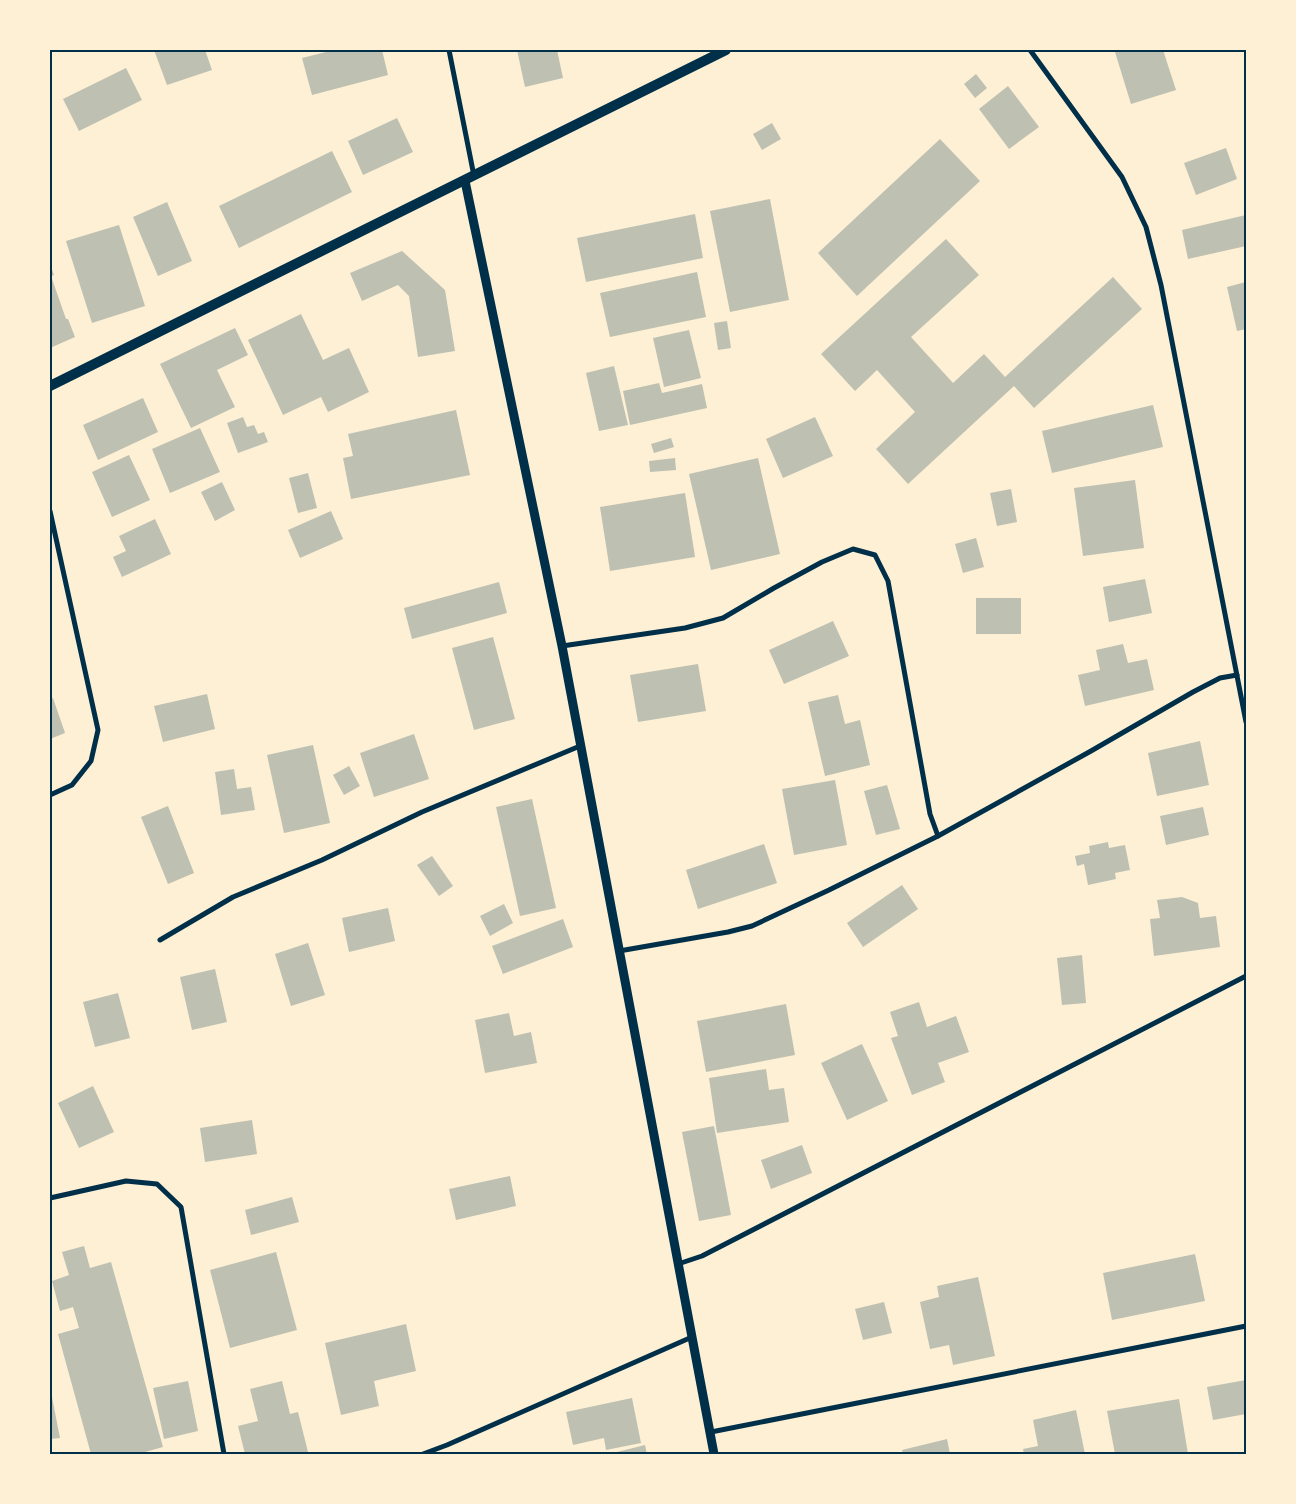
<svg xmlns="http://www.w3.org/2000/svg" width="1296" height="1504" font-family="'Titillium Web',sans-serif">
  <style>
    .building { fill: #bec0b2 }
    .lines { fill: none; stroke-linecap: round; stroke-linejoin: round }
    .minor { stroke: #003049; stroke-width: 5 }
    .tertiary { stroke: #003049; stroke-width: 9 }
    .secondary { stroke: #003049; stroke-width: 10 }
    .neatline { fill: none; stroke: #003049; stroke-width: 2 }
  </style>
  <rect width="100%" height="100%" fill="#fdf0d5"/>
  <g class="building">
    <path d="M154 50H205L212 70 167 85Z"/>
    <path d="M334 50H382L388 75 312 95 302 58Z"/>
    <path d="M517 50H557L563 78 525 87Z"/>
    <path d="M1123 50H1163L1176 90 1131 104 1115 52Z"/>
    <path d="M126 68 142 100 79 131 63 99Z"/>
    <path d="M976 74 987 88 975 98 964 84Z"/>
    <path d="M1008 86 1039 127 1009 149 979 109Z"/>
    <path d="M397 118 413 152 363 175 348 141Z"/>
    <path d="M772 123 781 139 762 150 753 134Z"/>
    <path d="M940 139 980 181 857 296 818 253Z"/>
    <path d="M1226 148 1237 179 1196 195 1184 163Z"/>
    <path d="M332 151 352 192 239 248 219 206Z"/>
    <path d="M770 199 789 300 730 312 710 211Z"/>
    <path d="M167 202 192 261 158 276 133 217Z"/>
    <path d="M695 214 703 258 586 282 577 238Z"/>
    <path d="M1246 215V246L1188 259 1182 230Z"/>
    <path d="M119 225 145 306 92 323 66 241Z"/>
    <path d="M946 239 979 275 911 337 953 383 984 354 1005 377 1113 277 1142 309 1034 408 1014 386 908 484 876 449 915 412 877 370 855 391 821 354Z"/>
    <path d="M402 251 445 290 455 351 418 357 409 296 398 285 362 301 350 273Z"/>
    <path d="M50 264 54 275 51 276 66 319H68L75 337 50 348Z"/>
    <path d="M697 272 706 317 610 337 600 293Z"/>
    <path d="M1246 282V329L1237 331 1227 287Z"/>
    <path d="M301 314 323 360 349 348 369 392 328 412 321 397 283 415 248 340Z"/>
    <path d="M727 321 731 348 718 350 714 323Z"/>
    <path d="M235 328 248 355 217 370 235 407 191 428 160 364Z"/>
    <path d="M689 330 701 378 664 387 653 338Z"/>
    <path d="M614 366 628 425 599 431 586 373Z"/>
    <path d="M659 383 662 393 702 384 707 408 630 425 623 391Z"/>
    <path d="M143 398 158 432 98 460 83 425Z"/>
    <path d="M1153 405 1163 447 1052 473 1042 431Z"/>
    <path d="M456 410 470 475 351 499 343 458 353 456 348 434Z"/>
    <path d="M243 417 247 427 254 425 258 434 264 432 268 442 238 453 227 423Z"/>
    <path d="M815 417 833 456 783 478 766 439Z"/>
    <path d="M200 428 220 472 170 493 152 449Z"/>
    <path d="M671 438 674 447 654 453 651 444Z"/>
    <path d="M129 455 150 500 112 517 92 472Z"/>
    <path d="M675 458 676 470 650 472 649 461Z"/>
    <path d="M758 458 780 554 711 570 689 474Z"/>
    <path d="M308 473 317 508 298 513 289 478Z"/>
    <path d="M1135 480 1144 548 1083 556 1074 488Z"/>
    <path d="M222 482 235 510 215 521 201 492Z"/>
    <path d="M1011 489 1017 522 997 526 990 493Z"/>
    <path d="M685 493 695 557 610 571 600 507Z"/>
    <path d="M331 511 343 539 300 558 288 530Z"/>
    <path d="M155 519 171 554 122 577 113 557 126 551 119 536Z"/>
    <path d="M976 538 984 567 963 573 955 544Z"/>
    <path d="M1145 579 1152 613 1109 622 1103 587Z"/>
    <path d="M499 582 507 613 412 639 404 608Z"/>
    <rect x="976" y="598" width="45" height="36"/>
    <path d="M833 621 849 656 784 684 769 650Z"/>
    <path d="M493 637 515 719 474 730 452 648Z"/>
    <path d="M1123 644 1128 663 1147 659 1154 690 1085 706 1078 675 1100 670 1096 650Z"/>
    <path d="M698 664 706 711 638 722 630 675Z"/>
    <path d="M207 694 215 729 163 742 154 706Z"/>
    <path d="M838 695 845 724 860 720 870 765 825 776 808 702Z"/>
    <path d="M53 698 65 733 50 739V699Z"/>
    <path d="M414 734 429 779 374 797 360 753Z"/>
    <path d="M1200 741 1209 785 1157 796 1148 753Z"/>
    <path d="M313 745 330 823 284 833 267 755Z"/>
    <path d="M349 766 360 786 344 795 333 775Z"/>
    <path d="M234 769 237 789 251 787 255 810 221 815 215 772Z"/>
    <path d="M835 780 847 845 794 855 782 789Z"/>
    <path d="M887 785 900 829 876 835 864 791Z"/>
    <path d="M532 799 556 908 520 916 496 807Z"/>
    <path d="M168 806 194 873 168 884 141 817Z"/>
    <path d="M1203 807 1209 835 1166 845 1160 816Z"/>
    <path d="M1108 842 1109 848 1125 845 1130 870 1115 873 1116 879 1088 885 1084 864 1077 866 1075 856 1090 853 1089 846Z"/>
    <path d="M764 844 777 883 698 909 686 870Z"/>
    <path d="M432 856 453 886 439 896 417 865Z"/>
    <path d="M902 885 918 909 863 947 847 923Z"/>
    <path d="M1182 897 1198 903 1200 918 1216 916 1220 947 1154 956 1150 919 1160 918 1157 900Z"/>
    <path d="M504 904 513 923 490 936 480 916Z"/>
    <path d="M388 908 395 941 349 952 342 918Z"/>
    <path d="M563 919 573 947 503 974 492 946Z"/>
    <path d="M308 943 325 995 291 1006 275 954Z"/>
    <path d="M1082 955 1086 1003 1062 1005 1057 958Z"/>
    <path d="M215 969 227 1022 192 1030 180 977Z"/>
    <path d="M118 993 130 1038 95 1047 83 1002Z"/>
    <path d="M919 1002 927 1027 956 1016 969 1052 938 1063 945 1082 912 1095 891 1038 898 1036 890 1012Z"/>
    <path d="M786 1004 795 1055 706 1072 697 1021Z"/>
    <path d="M509 1013 514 1036 531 1032 537 1063 485 1073 475 1020Z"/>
    <path d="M862 1044 888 1101 847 1120 821 1063Z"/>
    <path d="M766 1069 769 1090 784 1088 789 1122 717 1133 709 1078Z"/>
    <path d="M93 1086 114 1132 79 1148 58 1103Z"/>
    <path d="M252 1120 257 1154 205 1162 200 1128Z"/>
    <path d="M714 1126 731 1215 699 1221 682 1132Z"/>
    <path d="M802 1145 812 1173 771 1189 761 1160Z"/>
    <path d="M510 1176 516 1206 456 1220 449 1189Z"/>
    <path d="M292 1197 299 1222 251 1235 245 1210Z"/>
    <path d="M84 1246 90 1268 111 1262 163 1447 138 1454H91L58 1334 79 1328 73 1307 60 1311 52 1281 69 1275 62 1252Z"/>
    <path d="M276 1252 297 1330 230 1348 210 1270Z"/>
    <path d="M1195 1254 1205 1301 1112 1320 1103 1273Z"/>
    <path d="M978 1277 995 1356 953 1365 949 1345 930 1349 920 1302 939 1297 937 1286Z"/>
    <path d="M884 1302 892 1333 863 1340 855 1309Z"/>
    <path d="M406 1324 416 1371 374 1381 379 1406 341 1415 325 1343Z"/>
    <path d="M1246 1380V1414L1213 1420 1207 1387Z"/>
    <path d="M188 1381 198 1431 164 1439 153 1388Z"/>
    <path d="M282 1381 290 1414 298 1412 308 1452 301 1454H245L238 1426 258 1421 250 1389Z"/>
    <path d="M50 1387 60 1438 50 1439Z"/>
    <path d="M632 1398 641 1443 606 1450 604 1438 573 1445 566 1412Z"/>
    <path d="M1179 1399 1188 1454H1115L1107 1411Z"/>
    <path d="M1076 1410 1085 1454H1024L1023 1449 1038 1446 1033 1420Z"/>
    <path d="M947 1439 950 1454H903L902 1450Z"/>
    <path d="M645 1445 647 1454H613V1453Z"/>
  </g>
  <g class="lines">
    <g class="minor">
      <path d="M449 50 474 176"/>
      <path d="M1030 50 1122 177 1146 227 1161 285 1246 722"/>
      <path d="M50 511 98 730 91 761 72 785 50 795"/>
      <path d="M562 646 685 628 723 618 774 588 822 562 853 549 875 555 888 581 930 814 938 836"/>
      <path d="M160 940 233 897 322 860 422 812 580 746"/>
      <path d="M619 951 728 932 752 926 829 890 938 836 1091 751 1193 692 1220 678 1237 675"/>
      <path d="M50 1198 126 1181 157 1184 181 1207 224 1454"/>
      <path d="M678 1264 702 1256 1246 976"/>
      <path d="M711 1432 1246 1326"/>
      <path d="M423 1454 447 1445 692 1337"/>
    </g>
    <path class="tertiary" d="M465 181 562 646 714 1454"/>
    <path class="secondary" d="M50 386 726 50"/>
  </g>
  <rect width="1296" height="1504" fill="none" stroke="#fdf0d5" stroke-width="102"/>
  <rect x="51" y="51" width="1194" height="1402" class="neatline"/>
</svg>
